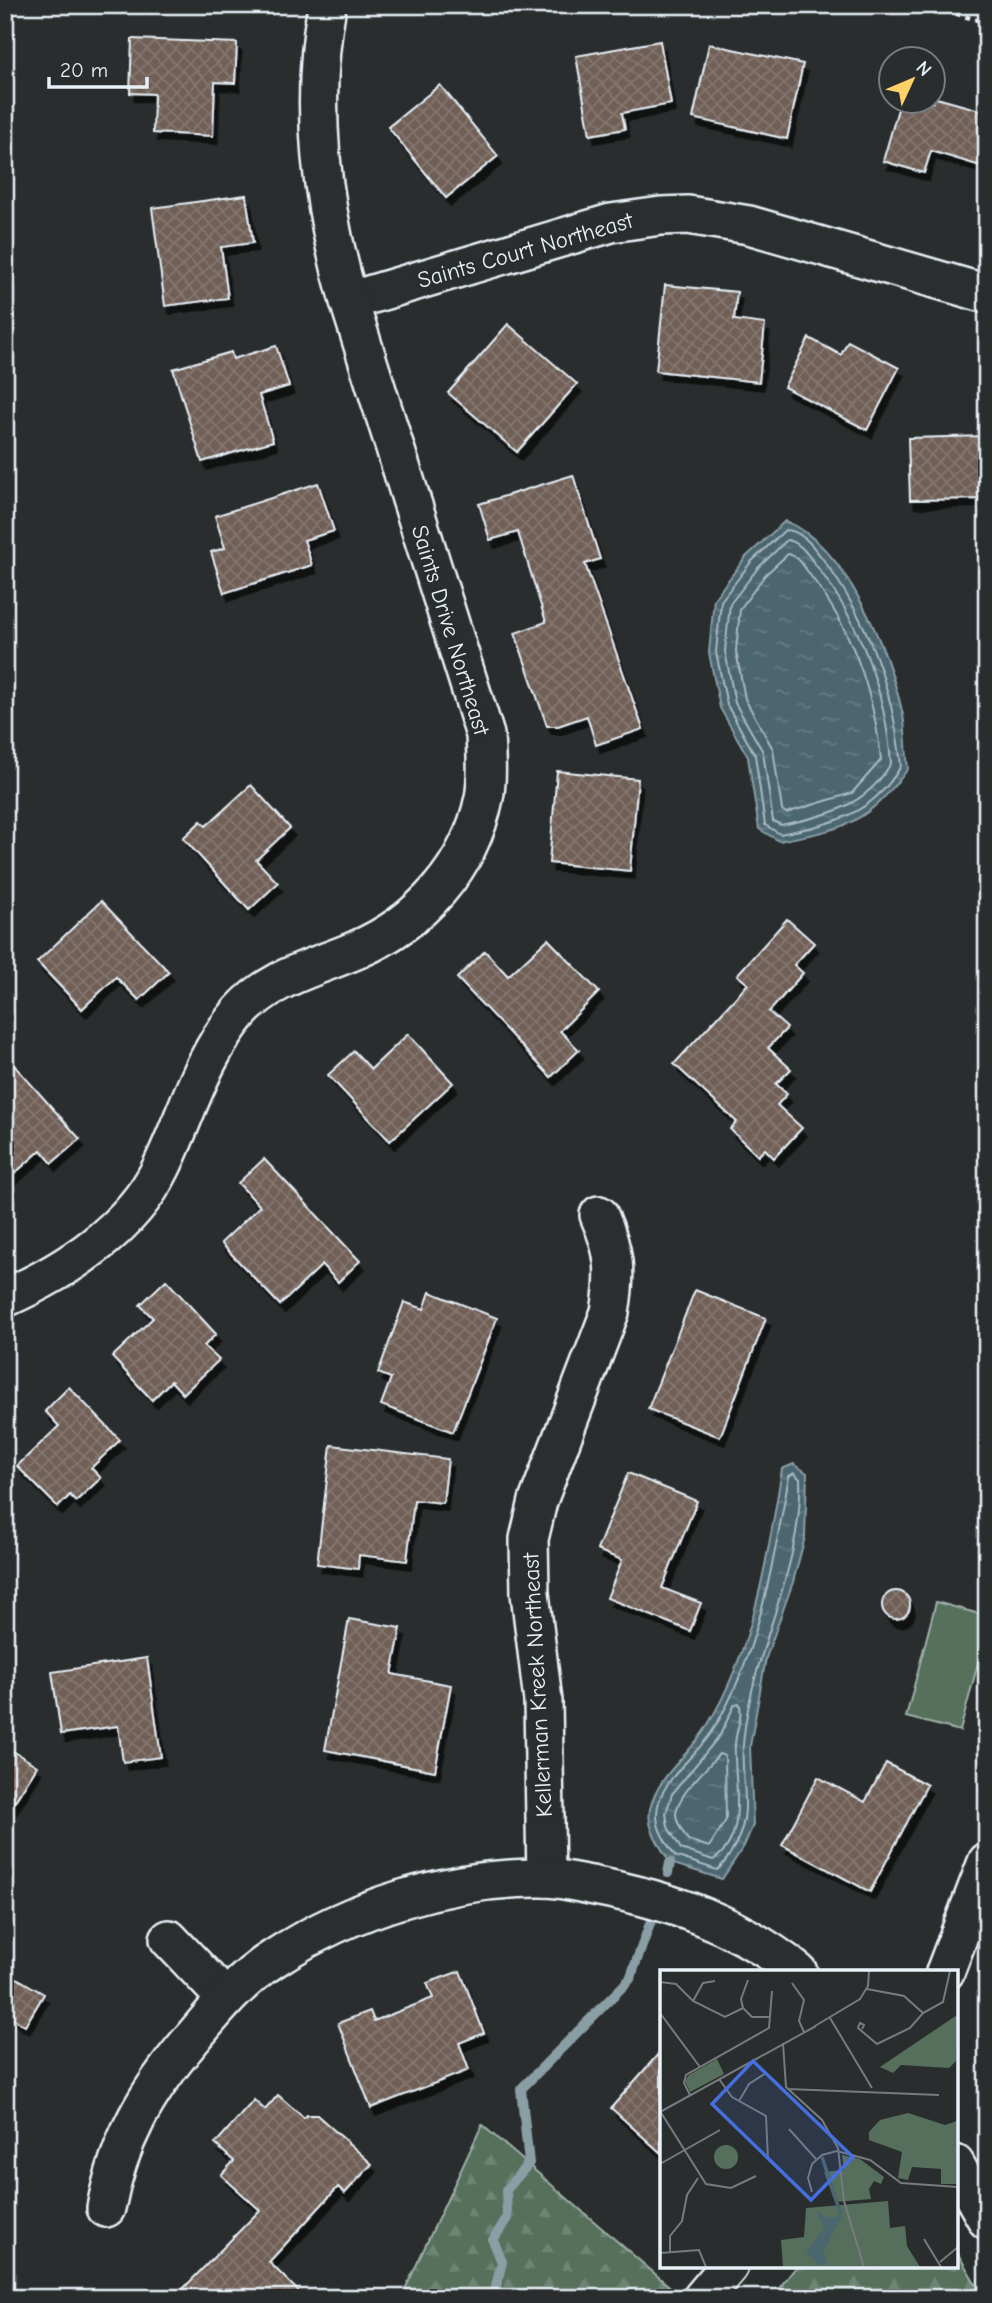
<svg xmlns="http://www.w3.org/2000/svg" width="992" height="2303" font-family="'Comic Neue',sans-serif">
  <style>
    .grass { fill: #566f5c; stroke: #9fb0aa; stroke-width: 2 }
    .forest { fill: url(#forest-firs); stroke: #9fb0aa; stroke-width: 2 }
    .water { fill: url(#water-ripples); stroke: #8a9ea6; stroke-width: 2 }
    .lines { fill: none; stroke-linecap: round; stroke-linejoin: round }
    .shore { stroke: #a9b9c1; stroke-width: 2 }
    .stream { stroke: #8a9ea6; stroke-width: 10 }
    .building { fill: url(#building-cross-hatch); stroke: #e8f1f8; stroke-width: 2; filter: url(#shadow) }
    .minor-casing { stroke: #e8f1f8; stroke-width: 42 }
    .path { stroke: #e8f1f8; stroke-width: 4.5; stroke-dasharray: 5 5; stroke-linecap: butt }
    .minor { stroke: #2a2d2e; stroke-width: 37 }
    .labels { text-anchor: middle; stroke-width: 6; stroke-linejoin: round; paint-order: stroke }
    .street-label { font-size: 23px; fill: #e8f1f8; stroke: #2a2d2e }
    .inset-river { fill: none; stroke: #4b666f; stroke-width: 3.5 }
    .inset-road { fill: none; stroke: #767b7f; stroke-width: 2 }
    .view { fill: #466fde; fill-opacity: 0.15; stroke: #466fde; stroke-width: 3.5 }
    .inset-edge { fill: none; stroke: #e8f1f8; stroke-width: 3.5 }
  </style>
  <defs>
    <pattern id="forest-firs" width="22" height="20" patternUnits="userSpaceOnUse" patternTransform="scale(1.75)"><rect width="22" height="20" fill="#566f5c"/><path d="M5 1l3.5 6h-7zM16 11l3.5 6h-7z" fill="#6e8474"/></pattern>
    <pattern id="water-ripples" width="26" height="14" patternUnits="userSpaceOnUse" patternTransform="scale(1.75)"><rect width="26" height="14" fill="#4b666f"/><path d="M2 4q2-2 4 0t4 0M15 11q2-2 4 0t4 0" fill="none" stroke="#657c84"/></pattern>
    <pattern id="building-cross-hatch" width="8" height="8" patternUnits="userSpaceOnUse" patternTransform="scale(1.75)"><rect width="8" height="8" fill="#6f5f56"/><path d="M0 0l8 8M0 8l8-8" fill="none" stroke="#84766f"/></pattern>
    <filter id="shadow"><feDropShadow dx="4.5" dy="8" stdDeviation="0" flood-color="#0009"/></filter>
  </defs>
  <rect width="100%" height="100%" fill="#2a2d2e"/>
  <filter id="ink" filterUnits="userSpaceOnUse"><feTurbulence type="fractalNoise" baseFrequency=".0143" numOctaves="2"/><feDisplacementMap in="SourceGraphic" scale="14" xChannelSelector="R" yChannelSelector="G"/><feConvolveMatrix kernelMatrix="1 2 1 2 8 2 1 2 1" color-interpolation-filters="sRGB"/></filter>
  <g filter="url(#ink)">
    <path class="grass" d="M936 1602 987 1616V1629L960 1731 906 1717Z"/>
    <g class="forest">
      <path d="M482 2125 683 2298H401Z"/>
      <path d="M955 2249 984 2298H771L797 2266H955Z"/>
    </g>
    <g class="water">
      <path d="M785 521C847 545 889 653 903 715 906 732 906 751 908 769 865 825 847 828 779 841L759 829 748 757 720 708 709 653 714 599 746 557Z"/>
      <path d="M794 1464 807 1473 805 1537 793 1582 766 1658 750 1746 753 1825 744 1846 722 1879 670 1863C661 1847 646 1828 650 1809 658 1774 690 1755 707 1726 754 1649 768 1556 782 1469Z"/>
    </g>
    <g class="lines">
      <g class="shore">
        <path d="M785 530C801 530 813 546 822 558 869 620 893 689 901 766 873 815 832 824 780 834L765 825 755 755 727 705 716 652 721 601 751 562Z"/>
        <path d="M787 540C799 541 808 555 815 564 860 622 885 690 891 763 867 806 827 816 781 825L773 821 763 752 735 703 725 651 730 604 758 568Z"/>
        <path d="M788 554C798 555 804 567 810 575 852 629 874 693 881 760L852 793 786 813 782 810 773 749 745 699 736 651 740 609 765 575Z"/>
        <path d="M794 1473 800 1479C803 1572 750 1653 743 1745 740 1789 756 1813 730 1854 726 1860 723 1866 717 1870L675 1856C667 1844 656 1829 657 1813 658 1781 697 1756 713 1730 758 1658 774 1559 789 1476Z"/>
        <path d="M739 1703C744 1715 735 1732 735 1746 733 1781 750 1837 713 1860L681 1849 668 1827 666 1813 672 1794 720 1735 735 1704Z"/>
        <path d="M719 1754 725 1756 726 1820 709 1847 688 1840C683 1832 676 1823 676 1814 678 1793 706 1770 719 1754Z"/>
      </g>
      <g class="stream">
        <path d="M668 1873 670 1863"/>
        <path d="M493 2298 502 2262 493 2240 507 2218 506 2190 529 2163 521 2089 630 1979 651 1921"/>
      </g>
    </g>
    <g class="building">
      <path d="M132 39 237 43 235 83 215 82 213 136 153 133 154 94 130 93Z"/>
      <path d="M660 41 671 104 622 113 625 129 590 135 576 56Z"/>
      <path d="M709 44 803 64 787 139 693 118Z"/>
      <path d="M440 85 498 156 446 198 388 127Z"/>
      <path d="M933 97 987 112V168L931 151 924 173 883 161 900 102H933Z"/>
      <path d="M246 195 253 243 221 247 228 298 165 306 152 208Z"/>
      <path d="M665 285 737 292 734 320 765 324 759 382 656 371Z"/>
      <path d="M508 324 577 384 517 452 448 393Z"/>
      <path d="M809 338 841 355 848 341 899 368 867 430 784 387Z"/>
      <path d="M276 346 289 386 259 395 273 441 202 462 173 369 231 352 233 359Z"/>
      <path d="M987 436V499L910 500 908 438Z"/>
      <path d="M573 475 600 559 585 564 643 729 596 745 587 716 558 726H547L515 633 546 622 518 532 490 540 479 504Z"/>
      <path d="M318 483 334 531 304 540 312 565 224 593 211 552 225 548 215 516Z"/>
      <path d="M557 771 638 779 630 871 549 863Z"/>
      <path d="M251 785 290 828 256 860 278 883 249 910 183 838 201 821 206 826Z"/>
      <path d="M101 901 169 972 139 1000 116 977 82 1009 37 962Z"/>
      <path d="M787 919 814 943 794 965 803 973 769 1012 787 1028 768 1048 791 1069 776 1084 787 1094 777 1105 802 1128 774 1158 765 1149 758 1156 730 1129 737 1122 674 1064 748 984 737 975Z"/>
      <path d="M548 939 599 992 560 1031 579 1050 551 1077 457 978 485 951 508 976Z"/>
      <path d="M408 1034 453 1083 390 1141 328 1075 354 1051 371 1069Z"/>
      <path d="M5 1055 80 1139 52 1163 41 1150 5 1182Z"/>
      <path d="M264 1159 360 1261 338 1282 322 1265 280 1305 221 1243 260 1206 238 1183Z"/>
      <path d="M166 1280 216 1334 204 1346 219 1360 183 1394 171 1381 152 1400 112 1357 153 1318 140 1305Z"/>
      <path d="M695 1290 766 1318 720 1437 648 1409Z"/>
      <path d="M430 1292 497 1318 453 1432 381 1405 391 1378 378 1373 404 1302 424 1309Z"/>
      <path d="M69 1387 120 1440 91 1468 101 1478 76 1501 70 1495 58 1507 17 1466 59 1426 45 1411Z"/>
      <path d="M331 1445 448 1459 443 1503 414 1500 407 1561 359 1555 358 1569 317 1564Z"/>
      <path d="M628 1473 697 1501 662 1588 701 1603 690 1631 607 1598 622 1560 597 1550Z"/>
      <circle cx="896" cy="1605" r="14"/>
      <path d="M349 1619 401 1628 392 1674 451 1685 435 1771 325 1750Z"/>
      <path d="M147 1658 161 1757 123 1762 118 1726 61 1734 52 1672Z"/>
      <path d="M5 1746 37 1766 5 1817Z"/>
      <path d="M886 1763 927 1785 870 1892 782 1845 818 1777 865 1802Z"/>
      <path d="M5 1971 44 1994 25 2026 5 2014Z"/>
      <path d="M460 1971 484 2033 459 2043 469 2070 371 2108 338 2023 370 2011 374 2021 433 1998 427 1983Z"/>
      <path d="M661 2051V2153L611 2108Z"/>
      <path d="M278 2095 304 2118 307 2115H317L372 2164 345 2193 338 2187 269 2262 305 2298H174L260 2210 221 2175 234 2161 215 2144 254 2100 265 2110Z"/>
    </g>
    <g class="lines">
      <g class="minor-casing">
        <g id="minor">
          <path d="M349 301 611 223 661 216 688 215 749 225 987 294"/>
          <path d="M5 1298C66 1271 131 1229 161 1168 187 1115 201 1057 240 1012 271 977 314 968 356 950 420 923 470 867 484 798 488 778 486 756 485 735L349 301C321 204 309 106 327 5"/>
          <path d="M546 1878 543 1701 530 1593 529 1539 538 1501 610 1312C617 1272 615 1251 599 1215"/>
          <path d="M169 1939 226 1999"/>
          <path d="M945 1972 987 1862"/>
          <path d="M955 2164 987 2220"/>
          <path d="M106 2208C119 2140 146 2093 190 2041 215 2011 240 1980 273 1959 350 1908 450 1877 543 1878 560 1878 579 1883 595 1886 669 1900 739 1924 798 1972"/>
          <path d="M702 2298 729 2266"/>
        </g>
      </g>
      <path class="path" d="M927 5 987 23"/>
      <use href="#minor" class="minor"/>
    </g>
  </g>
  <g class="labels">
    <g class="street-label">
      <text transform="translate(525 250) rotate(-16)" y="8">Saints Court Northeast</text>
      <text transform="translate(451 630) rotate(73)" y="8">Saints Drive Northeast</text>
      <text transform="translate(537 1685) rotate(-93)" y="8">Kellerman Kreek Northeast</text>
    </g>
  </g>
  <g transform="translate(660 1970)">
    <rect width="298" height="298" fill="#2a2d2e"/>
    <path d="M297 45 296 91 289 98 241 95 233 103 220 97ZM248 143 285 155 297 151V214H281V199L252 197 248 210 238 208 242 182 209 170V162L220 150ZM182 185 200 189 224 207 221 214 214 211 209 219 211 229 175 232 164 202 184 200Z" fill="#566f5c"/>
    <path d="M54 187a12 12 0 1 1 24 0a12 12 0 1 1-24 0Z" fill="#566f5c"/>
    <path d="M57 89 64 104 30 122 25 111 29 105ZM228 231 230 258 245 256 247 276 260 297H123L121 270 144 267 146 238Z" fill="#566f5c"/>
    <path d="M156 240 167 248 182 246 163 282 167 292 162 296 146 284 164 257Z" fill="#4b666f"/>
    <path class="inset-river" d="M162 187 181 245"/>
    <path class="inset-road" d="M88 10 81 29 83 38 92 47H110M0 12 16 14 33 31 65 47 83 38M132 13 144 30 139 51 144 62M207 19 244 26 263 43M33 31 43 13 55 11M0 43 40 97M170 48 212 118M155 56 200 29 208 16 209 1M202 59 204 55 200 53 198 58 217 74 250 58 263 43 283 32 290 1M123 73 126 117 162 150 178 178 184 231 204 297M59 109 72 127 106 146 108 189M128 119 279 125M30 125 24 113 26 105 109 58 112 21M79 131 89 114 106 103M0 141 46 214 71 218 96 206M0 142 156 56M129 159 156 189M0 194 60 160M152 222 148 208 152 194 162 185 177 181 210 190 241 213 298 217M264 269 281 297M10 282V266L22 251 27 225 38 208M0 283 39 280 46 297M280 292 298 277"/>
    <path class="view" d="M93 91 193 187 151 230 52 134Z"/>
    <rect width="298" height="298" class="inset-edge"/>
  </g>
  <rect width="992" height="2303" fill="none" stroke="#2a2d2e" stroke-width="28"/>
  <rect x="14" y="14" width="964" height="2275" fill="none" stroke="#e8f1f8" stroke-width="2.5" filter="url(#ink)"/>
  <g transform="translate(912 80) rotate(46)"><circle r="33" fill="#2a2d2e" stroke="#767b7f" stroke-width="2"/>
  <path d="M0-5L12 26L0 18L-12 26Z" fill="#ffd166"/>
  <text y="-10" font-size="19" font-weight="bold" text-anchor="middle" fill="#e8f1f8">N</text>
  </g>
  <path d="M49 77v10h98v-10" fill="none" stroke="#e8f1f8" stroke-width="3.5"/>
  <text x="60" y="77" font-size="21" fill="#e8f1f8" stroke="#2a2d2e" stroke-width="5" paint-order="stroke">20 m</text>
</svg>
